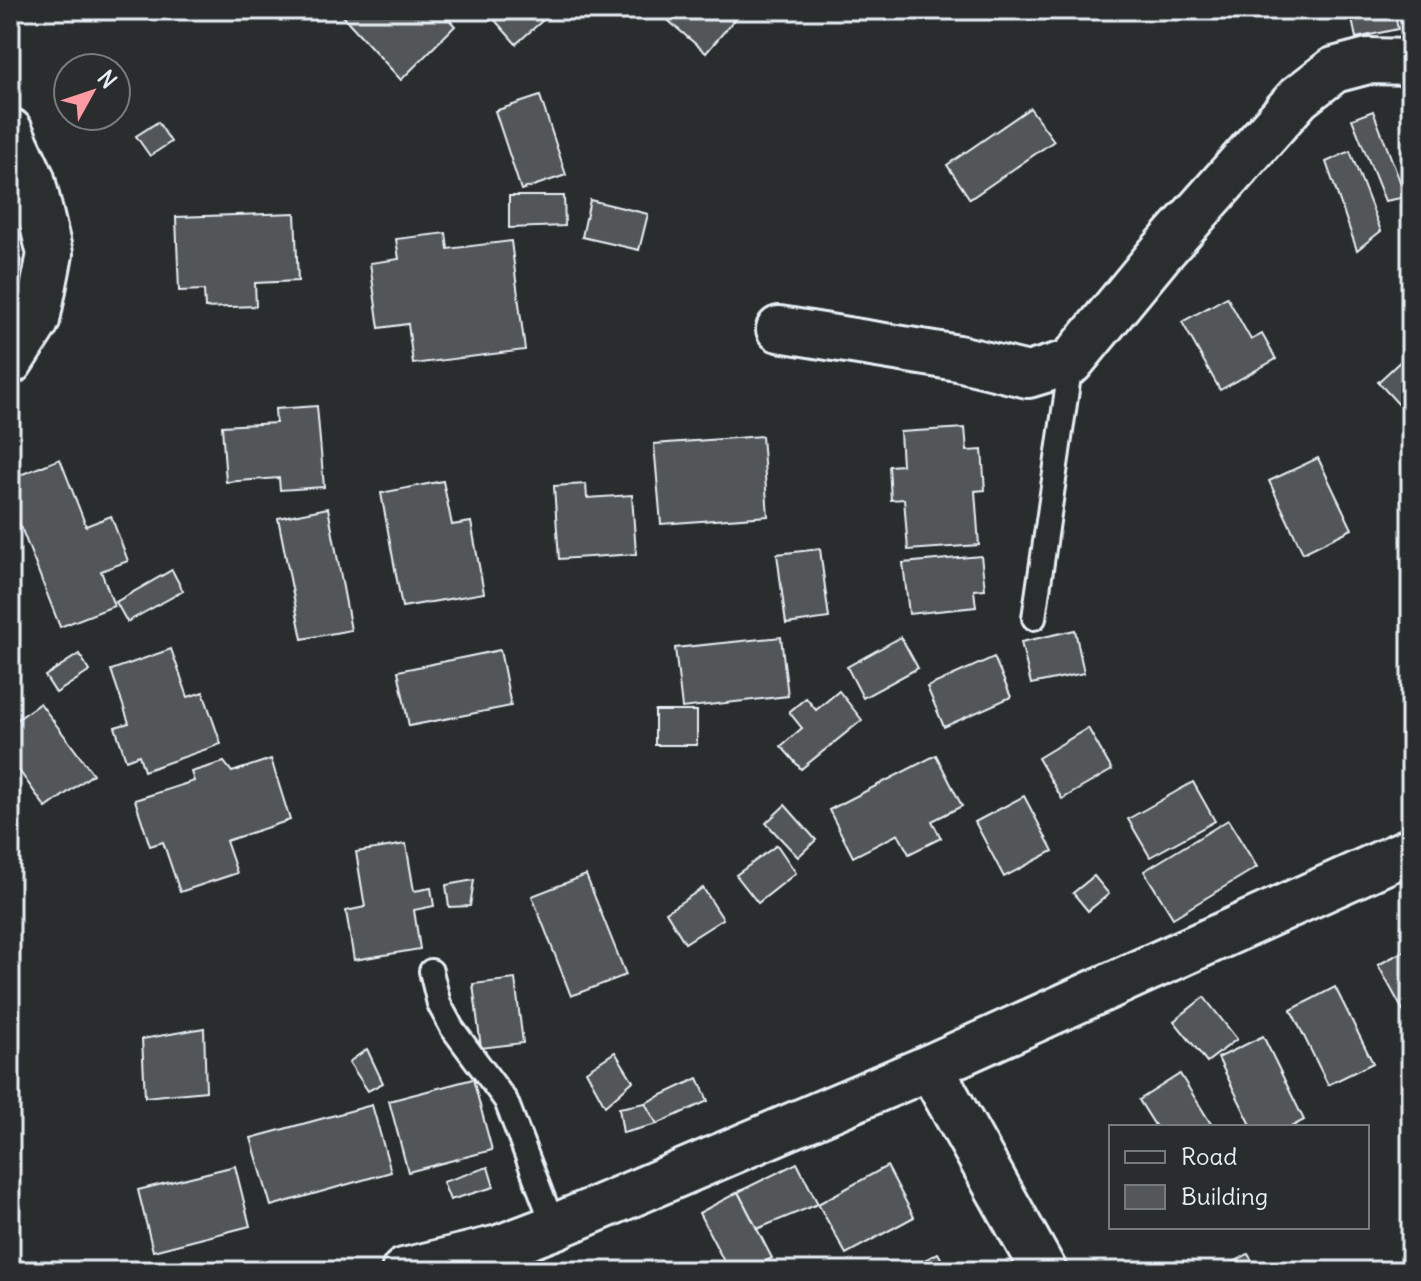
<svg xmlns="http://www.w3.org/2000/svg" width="1421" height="1281" font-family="Delius,sans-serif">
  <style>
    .building { fill: #535759; stroke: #e8f1f8; stroke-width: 2 }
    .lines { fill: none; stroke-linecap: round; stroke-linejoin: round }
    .lane-casing { stroke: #e8f1f8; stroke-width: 28 }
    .street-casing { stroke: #e8f1f8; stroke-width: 50 }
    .lane { stroke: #2a2d2e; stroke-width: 22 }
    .street { stroke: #2a2d2e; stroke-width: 44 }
  </style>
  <rect width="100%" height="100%" fill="#2a2d2e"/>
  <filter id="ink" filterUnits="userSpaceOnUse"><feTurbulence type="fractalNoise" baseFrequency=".0125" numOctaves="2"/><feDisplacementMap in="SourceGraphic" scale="16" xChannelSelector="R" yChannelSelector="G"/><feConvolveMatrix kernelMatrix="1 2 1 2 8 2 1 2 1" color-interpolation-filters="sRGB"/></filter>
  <g filter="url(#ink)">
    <g class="building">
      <path d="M346 10H440L455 26 401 80 341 14Z"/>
      <path d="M502 10H533L542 21 516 44 493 18Z"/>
      <path d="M656 10H724L735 19 706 53Z"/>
      <path d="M1350 10H1394L1398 29 1356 38Z"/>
      <path d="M540 96 566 175 521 190 495 111Z"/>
      <path d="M1030 108 1054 141 970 199 947 165Z"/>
      <path d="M1373 111 1406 197 1385 201 1352 119Z"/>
      <path d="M158 122 171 142 150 156 136 136Z"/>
      <path d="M1350 151 1381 231 1357 250 1326 162Z"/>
      <path d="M509 196H564L565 226 509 228Z"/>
      <path d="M590 200 648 214 639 250 582 237Z"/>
      <path d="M295 213 298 281 255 283 256 306 205 308 204 290 179 291 176 217Z"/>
      <path d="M446 233 448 249 511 241 525 350 413 364 408 324 379 328 370 263 399 259 396 239Z"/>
      <path d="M1227 297 1251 340 1262 334 1276 359 1220 390 1182 322Z"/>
      <path d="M1404 358 1411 365V418L1378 382Z"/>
      <path d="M317 406 324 487 280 490 279 478 226 482 222 426 276 423 275 409Z"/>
      <path d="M965 428 967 451 982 450 985 490 975 491 979 545 908 550 904 499 891 500 889 466 902 465 900 432Z"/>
      <path d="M762 436 768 516 661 524 654 444Z"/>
      <path d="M1318 458 1352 529 1303 553 1269 481Z"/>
      <path d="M60 459 86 526 111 516 128 561 101 571 114 606 60 627 10 499V479Z"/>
      <path d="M443 481 452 525 471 522 484 593 402 607 381 493Z"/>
      <path d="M586 484 587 498 632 495 636 554 559 559 554 486Z"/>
      <path d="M328 508 351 630 302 639 278 518Z"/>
      <path d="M820 549 829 618 786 624 777 554Z"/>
      <path d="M981 556 985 589 974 590 976 607 909 614 903 563Z"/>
      <path d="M172 570 183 591 127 622 116 602Z"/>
      <path d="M1075 630 1084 673 1031 684 1021 642Z"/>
      <path d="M781 637 788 696 682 708 675 648Z"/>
      <path d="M901 637 918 668 863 698 847 667Z"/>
      <path d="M171 649 188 697 203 692 221 744 144 771 139 755 126 760 115 727 129 723 111 670Z"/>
      <path d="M500 650 511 706 409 726 398 671Z"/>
      <path d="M79 654 90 671 56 693 45 676Z"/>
      <path d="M994 657 1011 697 944 727 927 687Z"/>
      <path d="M839 691 862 720 801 769 781 746 802 728 789 712 806 698 816 710Z"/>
      <path d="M40 703 93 774 46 808 10 758V725Z"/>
      <rect x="655" y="711" width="42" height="34"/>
      <path d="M1088 728 1112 770 1062 799 1038 758Z"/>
      <path d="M936 755 962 806 932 821 941 838 909 854 898 834 853 857 829 810Z"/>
      <path d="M271 759 290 820 226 841 237 873 180 892 163 842 150 846 135 800 194 781 191 772 224 762 232 772Z"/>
      <path d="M1193 782 1215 821 1150 857 1128 819Z"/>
      <path d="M1024 796 1053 851 1004 877 975 822Z"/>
      <path d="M785 805 816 840 798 857 766 823Z"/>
      <path d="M1228 820 1257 867 1173 918 1144 871Z"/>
      <path d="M406 844 414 891 431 888 434 906 414 910 420 949 354 960 346 911 365 907 356 852Z"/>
      <path d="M777 845 796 873 758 903 736 875Z"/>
      <path d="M586 875 626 975 571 996 532 896Z"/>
      <path d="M1094 876 1109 894 1088 911 1073 893Z"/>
      <path d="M474 880 470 906 449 907 446 885Z"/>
      <path d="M703 888 723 919 685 943 666 912Z"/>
      <path d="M1411 947V1025L1378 965Z"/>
      <path d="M515 979 523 1043 481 1048 473 984Z"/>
      <path d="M1335 987 1373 1063 1328 1085 1291 1010Z"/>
      <path d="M1204 997 1237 1039 1207 1062 1174 1021Z"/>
      <path d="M204 1028 206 1091 145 1097 142 1039Z"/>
      <path d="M1263 1036 1304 1120 1291 1127H1252L1218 1058Z"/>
      <path d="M367 1049 383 1083 368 1091 349 1062Z"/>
      <path d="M615 1052 633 1081 605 1106 586 1071Z"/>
      <path d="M1180 1074 1213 1127H1156L1139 1100Z"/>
      <path d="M698 1078 708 1101 657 1124 645 1103Z"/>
      <path d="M473 1079 492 1150 408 1172 389 1101Z"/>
      <path d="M645 1103 657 1124 623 1133 619 1108Z"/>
      <path d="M372 1105 391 1172 271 1206 251 1138Z"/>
      <path d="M797 1163 818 1204 757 1229 738 1192Z"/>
      <path d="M235 1166 250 1226 153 1251 138 1190Z"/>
      <path d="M887 1166 914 1217 846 1254 818 1204Z"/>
      <path d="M488 1167 494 1187 450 1200 443 1182Z"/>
      <path d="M738 1192 772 1258 747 1271H729L699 1213Z"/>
      <path d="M938 1253 948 1271H903Z"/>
      <path d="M1248 1254 1258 1271H1218Z"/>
    </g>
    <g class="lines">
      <g class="lane-casing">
        <g id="lane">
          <path d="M1034 618 1071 362"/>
          <path d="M431 971 439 1004 452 1028 506 1101 554 1227"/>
        </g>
      </g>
      <g class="street-casing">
        <g id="street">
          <path d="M10 131 32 179 50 254 37 320 10 362"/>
          <path d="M779 329 958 358 1028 375 1071 362 1159 255 1299 97 1334 70 1368 61 1411 62"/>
          <path d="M930 1067 1044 1271"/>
          <path d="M404 1271 499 1248 554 1227 930 1067 1411 850"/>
        </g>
      </g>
      <use href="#lane" class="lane"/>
      <use href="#street" class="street"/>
    </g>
  </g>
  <rect width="1421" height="1281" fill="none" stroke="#2a2d2e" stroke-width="40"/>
  <rect x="20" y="20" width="1381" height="1241" fill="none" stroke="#e8f1f8" stroke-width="3" filter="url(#ink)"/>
  <rect x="1109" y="1125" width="260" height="104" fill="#2a2d2e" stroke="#767b7f" stroke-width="2"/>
  <rect x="1125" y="1151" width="40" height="12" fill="#2a2d2e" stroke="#767b7f" stroke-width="2"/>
  <text x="1181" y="1165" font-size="24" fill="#e8f1f8">Road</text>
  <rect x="1125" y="1185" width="40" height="24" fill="#535759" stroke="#767b7f" stroke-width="2"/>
  <text x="1181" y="1205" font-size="24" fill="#e8f1f8">Building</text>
  <g transform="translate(92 92) rotate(50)"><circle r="38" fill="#2a2d2e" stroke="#767b7f" stroke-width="2"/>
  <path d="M0-6L14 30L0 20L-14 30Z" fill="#ff9aa2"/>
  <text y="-12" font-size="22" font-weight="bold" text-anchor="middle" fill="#e8f1f8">N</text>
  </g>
</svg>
